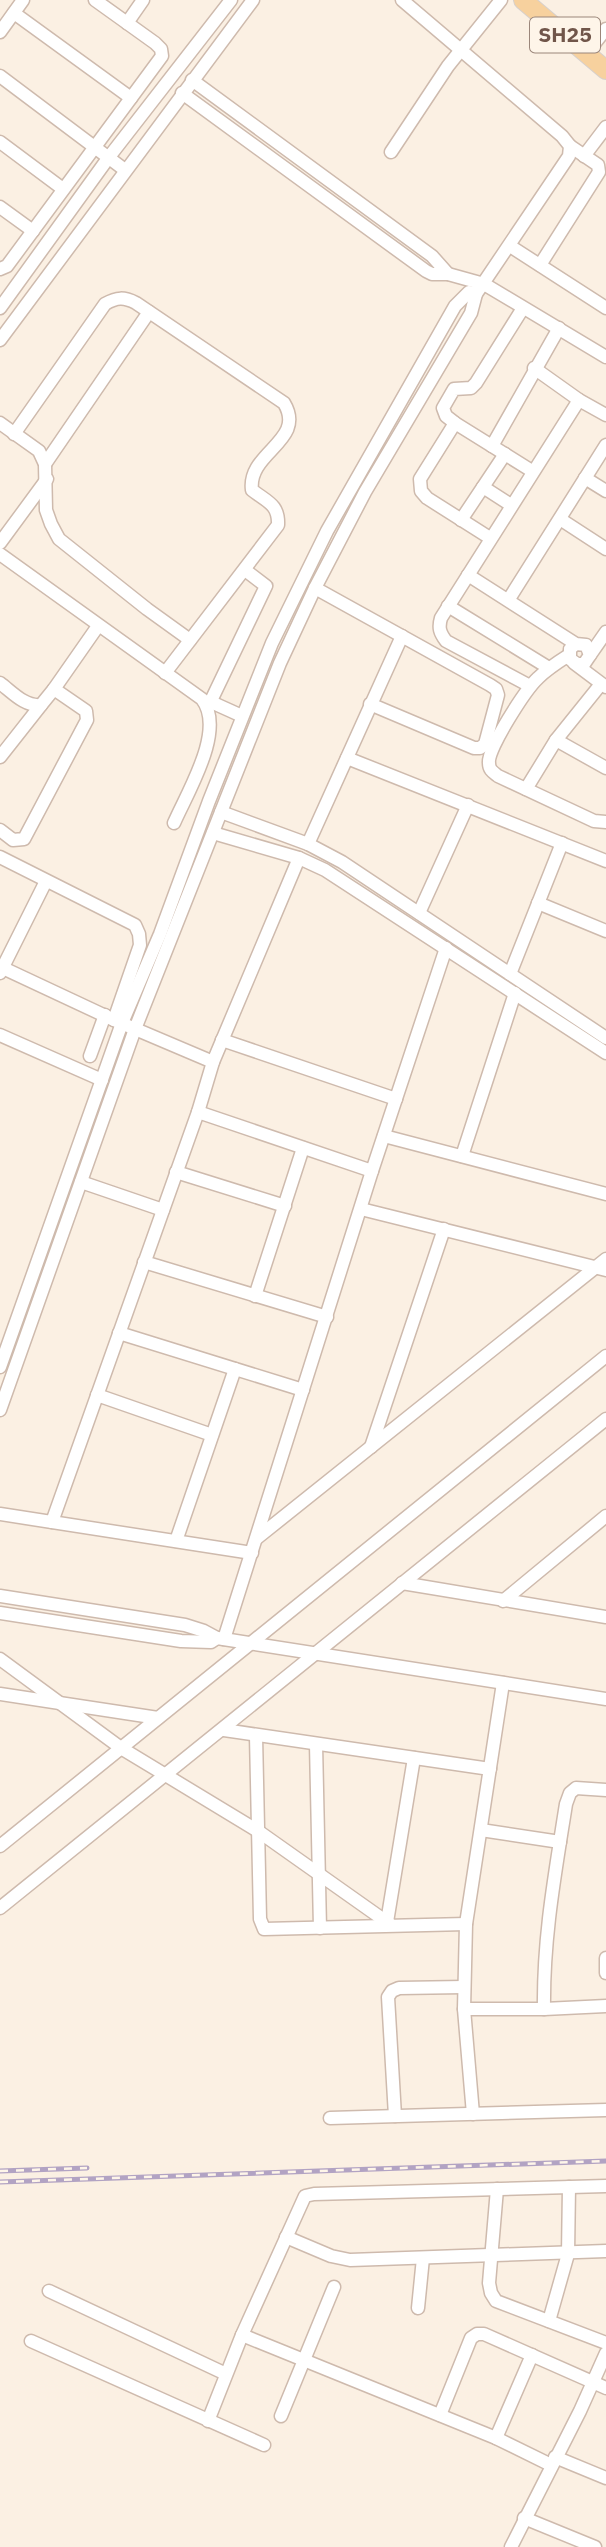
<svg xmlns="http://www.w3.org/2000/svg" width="606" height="2547" font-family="'IBM Plex Sans',sans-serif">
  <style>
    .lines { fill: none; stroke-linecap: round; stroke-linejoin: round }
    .minor-casing { stroke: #cebaad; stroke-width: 15 }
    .primary-casing { stroke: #d7d0cc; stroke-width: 20 }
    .minor { stroke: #fff; stroke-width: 12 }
    .primary { stroke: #f7d19e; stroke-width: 18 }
    .rail-casing { stroke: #b2a3c3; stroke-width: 5 }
    .rail { stroke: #fef5e9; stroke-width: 2.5; stroke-dasharray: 8; stroke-linecap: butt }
    .labels { text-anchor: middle; stroke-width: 5; stroke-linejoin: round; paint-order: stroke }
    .shield { fill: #fef5e9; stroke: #9b867a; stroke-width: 2 }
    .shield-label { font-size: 21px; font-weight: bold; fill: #71564a }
  </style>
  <rect width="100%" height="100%" fill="#fbf0e3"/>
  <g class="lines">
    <g class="minor-casing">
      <g id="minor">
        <path d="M14 13 131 98"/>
        <path d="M127 23 143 0"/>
        <path d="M0 32 23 0"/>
        <path d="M594 44 606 29"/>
        <path d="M0 76 125 170"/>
        <path d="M192 80 432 256 448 274"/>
        <path d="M182 93 426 271 432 274H448L484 284 606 357"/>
        <path d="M0 142 63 189"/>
        <path d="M391 152 448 66 501 0"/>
        <path d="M584 156 606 127"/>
        <path d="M0 207 33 231"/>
        <path d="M510 246 606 308"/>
        <path d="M540 265 599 172 598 165 570 146"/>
        <path d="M0 269 7 266 162 56 161 49 155 43 95 0"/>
        <path d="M0 308 109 157 231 0"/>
        <path d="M523 308 476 383 471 388 454 389 443 408 446 416 455 423 532 471"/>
        <path d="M0 340 253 0"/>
        <path d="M534 368 579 400 606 415"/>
        <path d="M0 423 39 451 45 464 46 510 51 524 59 539 147 609 190 640"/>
        <path d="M455 423 420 479 421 491 427 498 490 538"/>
        <path d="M14 434 105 304C117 297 124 297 136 303L284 403C307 441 247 452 252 490 267 502 279 504 278 525L165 673"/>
        <path d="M492 446 559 328"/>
        <path d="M45 464 149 312"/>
        <path d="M585 478 606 491"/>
        <path d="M483 487 511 505"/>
        <path d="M560 519 606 549"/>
        <path d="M461 520 505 454"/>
        <path d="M0 543 47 479"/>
        <path d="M0 554 202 699C226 730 188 791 174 823"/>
        <path d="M468 575 576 644 586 645 590 655 584 664H577L570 659V649L576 644"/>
        <path d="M315 588 490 685 496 689 498 695 485 744 480 748H474L370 704"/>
        <path d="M509 599 606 445"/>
        <path d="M448 606 549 668"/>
        <path d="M569 655C558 662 547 669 538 678 526 689 487 749 489 763 489 770 493 772 498 776L594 821 606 822"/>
        <path d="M590 655 606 632"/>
        <path d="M574 663 606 687"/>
        <path d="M0 683C12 692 25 707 41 705L54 689 98 626"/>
        <path d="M530 686 446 641C440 633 438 628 441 618L579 400"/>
        <path d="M211 702 242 716"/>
        <path d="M208 707 266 586 245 570"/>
        <path d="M556 740 606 768"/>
        <path d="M0 757 41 705"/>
        <path d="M347 758 606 861"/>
        <path d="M526 789 556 740 601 684"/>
        <path d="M221 812 308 844 342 862 606 1038"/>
        <path d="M0 830 13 840 24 839 87 720 86 711 54 689"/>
        <path d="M213 833 299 858 325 870 606 1053"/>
        <path d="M308 844 402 636"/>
        <path d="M0 857 135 925 139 934 140 945 114 1020"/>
        <path d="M538 903 606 931"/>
        <path d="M419 913 468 805"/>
        <path d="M3 968 114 1020 213 1062"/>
        <path d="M0 973 46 881"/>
        <path d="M510 974 562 843"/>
        <path d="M0 1035 102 1080"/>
        <path d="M222 1040 396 1099"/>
        <path d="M90 1056 105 1015"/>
        <path d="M198 1112 372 1171"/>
        <path d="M384 1136 606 1194"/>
        <path d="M462 1156 515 993"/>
        <path d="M176 1172 285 1206"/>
        <path d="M81 1182 163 1210"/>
        <path d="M361 1209 606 1270"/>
        <path d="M144 1262 327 1317"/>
        <path d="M255 1296 303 1148"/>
        <path d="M119 1333 303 1390"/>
        <path d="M0 1367 122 1023 160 934 209 801 272 643 327 531 455 306 469 292 476 294"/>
        <path d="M97 1395 212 1435"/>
        <path d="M0 1410 135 1029 280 663 315 588 365 492 471 313 476 294 569 156 570 146 562 136 402 0"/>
        <path d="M371 1447 444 1229"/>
        <path d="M0 1514 252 1553"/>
        <path d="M52 1522 198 1112 213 1062 299 858"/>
        <path d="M257 1538 606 1259"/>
        <path d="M176 1541 235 1369"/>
        <path d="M402 1583 606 1617"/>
        <path d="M0 1596 185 1625 204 1631 217 1638 606 1699"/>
        <path d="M503 1601 606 1516"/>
        <path d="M0 1613 181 1641 211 1642 217 1638"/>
        <path d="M224 1639 372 1171 446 948"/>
        <path d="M0 1659 121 1748 258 1831 391 1925"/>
        <path d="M0 1694 158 1718"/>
        <path d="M224 1730 490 1769"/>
        <path d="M256 1736 260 1919 264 1929 466 1924"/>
        <path d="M316 1744 320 1928"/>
        <path d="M481 1830 560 1842"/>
        <path d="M0 1846 606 1356"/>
        <path d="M0 1908 606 1419"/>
        <path d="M387 1922 414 1758"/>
        <path d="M606 1958V1973"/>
        <path d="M464 2009H544L606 2006"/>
        <path d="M544 2009C543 1938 555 1874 566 1804L570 1793 576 1788 606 1790"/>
        <path d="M473 2114 464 2009 466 1924 503 1683"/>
        <path d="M395 2116 388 1997 392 1991 399 1988 464 1987"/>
        <path d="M330 2118 606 2110"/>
        <path d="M497 2189 489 2283 491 2293 496 2301 606 2343"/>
        <path d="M286 2237 331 2256 350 2260 606 2251"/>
        <path d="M49 2291 226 2374"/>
        <path d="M418 2308 423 2258"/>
        <path d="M549 2321 568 2254 569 2187"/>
        <path d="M242 2335 496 2438 551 2465"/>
        <path d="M31 2341 264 2445"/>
        <path d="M440 2415 471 2338 477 2334H484L606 2388"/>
        <path d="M281 2416 334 2287"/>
        <path d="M208 2421 242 2335 305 2196 314 2194 606 2186"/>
        <path d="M496 2438 532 2355"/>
        <path d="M555 2457 606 2478"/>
        <path d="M524 2518 595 2547"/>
        <path d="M511 2547 580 2411 606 2353"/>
      </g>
    </g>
    <g class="primary-casing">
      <path id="primary" d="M523 0 606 70"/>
    </g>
    <use href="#minor" class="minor"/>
    <use href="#primary" class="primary"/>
    <g class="rail-casing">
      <g id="rail">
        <path d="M0 2171 87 2168"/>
        <path d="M0 2182 606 2161"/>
      </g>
    </g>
    <use href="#rail" class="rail"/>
  </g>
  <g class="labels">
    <rect class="shield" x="530" y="17.5" width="70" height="35" rx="5"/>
    <g class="shield-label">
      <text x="565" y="42">SH25</text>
    </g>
  </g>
</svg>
